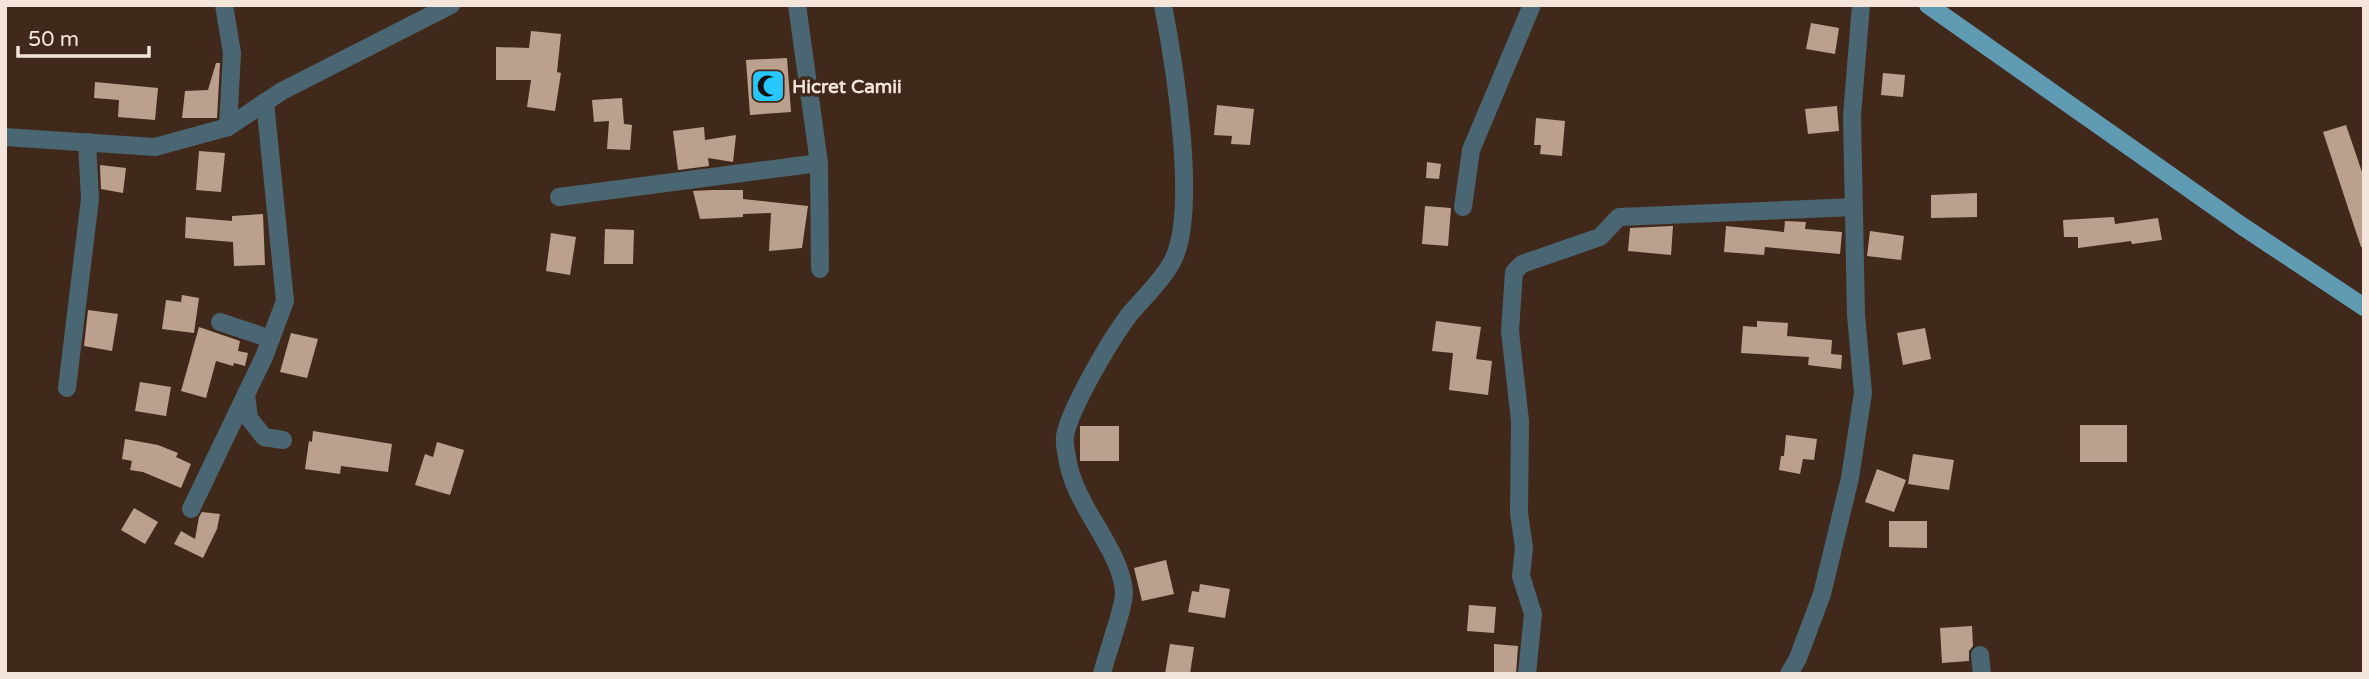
<svg xmlns="http://www.w3.org/2000/svg" width="2369" height="679" font-family="'Varela Round',sans-serif">
  <style>
    .building { fill: #bca08e }
    .lines { fill: none; stroke-linecap: round; stroke-linejoin: round }
    .minor { stroke: #4a6672; stroke-width: 18 }
    .major { stroke: #609bb4; stroke-width: 18 }
    .labels { text-anchor: middle; stroke-width: 7; stroke-linejoin: round; paint-order: stroke }
    .poi-label { font-size: 19px; font-weight: bold; fill: #f4e5db; stroke: #40291a; text-anchor: start }
  </style>
  <rect width="100%" height="100%" fill="#40291a"/>
  <g class="building">
    <path d="M1811 23 1839 28 1835 54 1806 49Z"/>
    <path d="M531 31 561 34 557 72 561 73 555 111 527 107 531 80H496V47L529 48Z"/>
    <path d="M787 58 791 112 750 115 746 60Z"/>
    <path d="M216 63H220L217 118H182L185 91 208 90Z"/>
    <path d="M1883 73 1905 75 1903 97 1881 95Z"/>
    <path d="M95 82 158 88 155 120 118 117 119 100 94 98Z"/>
    <path d="M622 98 624 124 632 125 630 150 607 149 609 121 594 122 592 100Z"/>
    <path d="M1217 105 1254 109 1250 145 1231 144 1232 136 1214 135Z"/>
    <path d="M1837 106 1839 131 1808 134 1805 109Z"/>
    <path d="M1536 118 1565 121 1562 156 1540 154 1541 145H1534Z"/>
    <path d="M2346 125 2364 178V247H2361L2323 132Z"/>
    <path d="M704 127 705 140 736 135 733 162 708 158 709 166 678 170 673 131Z"/>
    <path d="M199 151 225 153 221 192 196 190Z"/>
    <path d="M1427 162 1441 164 1439 179 1426 178Z"/>
    <path d="M100 165 126 168 123 193 101 189Z"/>
    <path d="M712 190H743V199L808 206 802 248 769 251 771 213 743 214V217L700 219 693 191Z"/>
    <path d="M1977 193V217L1931 218V195Z"/>
    <path d="M1425 206 1451 208 1448 246 1422 244Z"/>
    <path d="M263 214 265 265 234 266 233 242 185 238 186 217 232 221V216Z"/>
    <path d="M2114 217 2115 224 2158 218 2162 240 2132 244 2131 241 2078 248V237H2064L2063 220Z"/>
    <path d="M1785 221 1806 222 1805 229 1842 232 1840 254 1765 247 1764 255 1724 252 1726 226 1784 232Z"/>
    <path d="M1671 226H1673L1671 255 1628 251 1630 228Z"/>
    <path d="M605 229 634 230 633 264H604Z"/>
    <path d="M1870 231 1904 236 1901 260 1867 256Z"/>
    <path d="M551 233 576 237 570 275 546 271Z"/>
    <path d="M182 295 199 298 194 333 162 329 166 300 181 302Z"/>
    <path d="M88 310 118 314 112 351 84 346Z"/>
    <path d="M1436 321 1481 327 1476 359 1492 361 1488 395 1449 390 1453 353 1432 351Z"/>
    <path d="M1757 321 1788 323 1787 336 1832 340 1831 354 1842 355 1841 369 1808 365 1809 357 1741 353 1743 326 1757 327Z"/>
    <path d="M199 327 240 341 238 351 248 353 245 366 234 363 233 366 216 361 206 398 181 391Z"/>
    <path d="M1925 328 1931 359 1903 365 1897 333Z"/>
    <path d="M291 333 318 339 307 378 280 372Z"/>
    <path d="M140 382 171 387 166 416 135 411Z"/>
    <rect x="2080" y="425" width="47" height="37"/>
    <rect x="1080" y="426" width="39" height="35"/>
    <path d="M313 431 392 444 388 472 341 466 340 474 305 469 309 441 312 442Z"/>
    <path d="M1786 435 1817 439 1814 460 1803 459 1800 474 1779 470 1781 456H1784Z"/>
    <path d="M125 439 158 445 178 453 176 457 191 464 181 488 143 472 130 470 132 461 122 459Z"/>
    <path d="M437 442 464 450 450 495 415 485 425 454 433 457Z"/>
    <path d="M1913 454 1954 460 1949 490 1908 484Z"/>
    <path d="M1877 469 1906 480 1894 512 1865 502Z"/>
    <path d="M134 508 158 522 145 544 121 530Z"/>
    <path d="M202 512 220 514 217 529 203 558 174 544 181 531 195 539 199 517Z"/>
    <path d="M1889 521H1927V548L1889 547Z"/>
    <path d="M1166 560 1174 594 1142 601 1134 568Z"/>
    <path d="M1200 584 1230 589 1225 618 1188 612 1192 591 1199 592Z"/>
    <path d="M1469 605 1496 607 1494 633 1467 631Z"/>
    <path d="M1972 626 1973 646 1969 651V661L1942 663 1940 628Z"/>
    <path d="M1170 644 1194 647 1190 674H1165Z"/>
    <path d="M1494 644 1518 646 1516 674H1494Z"/>
  </g>
  <g class="lines">
    <g class="minor">
      <path d="M224 5 232 53 228 127"/>
      <path d="M797 5 819 163 820 269"/>
      <path d="M5 137 155 147 228 127 282 91 451 5"/>
      <path d="M559 197 819 163"/>
      <path d="M1463 207 1471 150 1532 5"/>
      <path d="M220 322 271 339"/>
      <path d="M67 388 90 199 87 142"/>
      <path d="M246 394 249 418 264 437 283 440"/>
      <path d="M191 509 264 357 285 301 265 102"/>
      <path d="M1980 655 1982 674"/>
      <path d="M1102 674C1106 656 1125 605 1124 592 1121 548 1074 507 1067 457 1066 451 1064 443 1065 436 1070 408 1111 339 1129 315 1143 298 1162 281 1172 262 1199 213 1174 62 1163 5"/>
      <path d="M1527 674 1533 614 1521 576 1524 548 1519 513 1520 421 1510 331 1514 272 1522 264 1600 237 1619 217 1854 207"/>
      <path d="M1789 674 1798 658 1822 594 1850 478 1863 393 1856 315 1852 116 1861 5"/>
    </g>
    <path class="major" d="M1928 5 2242 226 2364 307"/>
  </g>
  <defs>
    <g id="mosque-square" transform="scale(1.75)"><rect x="-9" y="-9" width="18" height="18" rx="4" fill="#27c8ff" stroke="#40291a"/><path d="M3.5-4.9A6 6 0 1 0 3.5 4.9A5 5 0 1 1 3.5-4.9Z" fill="#111"/></g>
  </defs>
  <g fill-rule="evenodd">
    <use href="#mosque-square" x="768" y="86"/>
  </g>
  <g class="labels">
    <g class="poi-label">
      <text x="792" y="93">Hicret Camii</text>
    </g>
  </g>
  <rect width="2369" height="679" fill="none" stroke="#f4e5db" stroke-width="14"/>
  <path d="M18 46v10h131v-10" fill="none" stroke="#f4e5db" stroke-width="3.5"/>
  <text x="28" y="46" font-size="21" fill="#f4e5db" stroke="#40291a" stroke-width="5" paint-order="stroke">50 m</text>
</svg>
